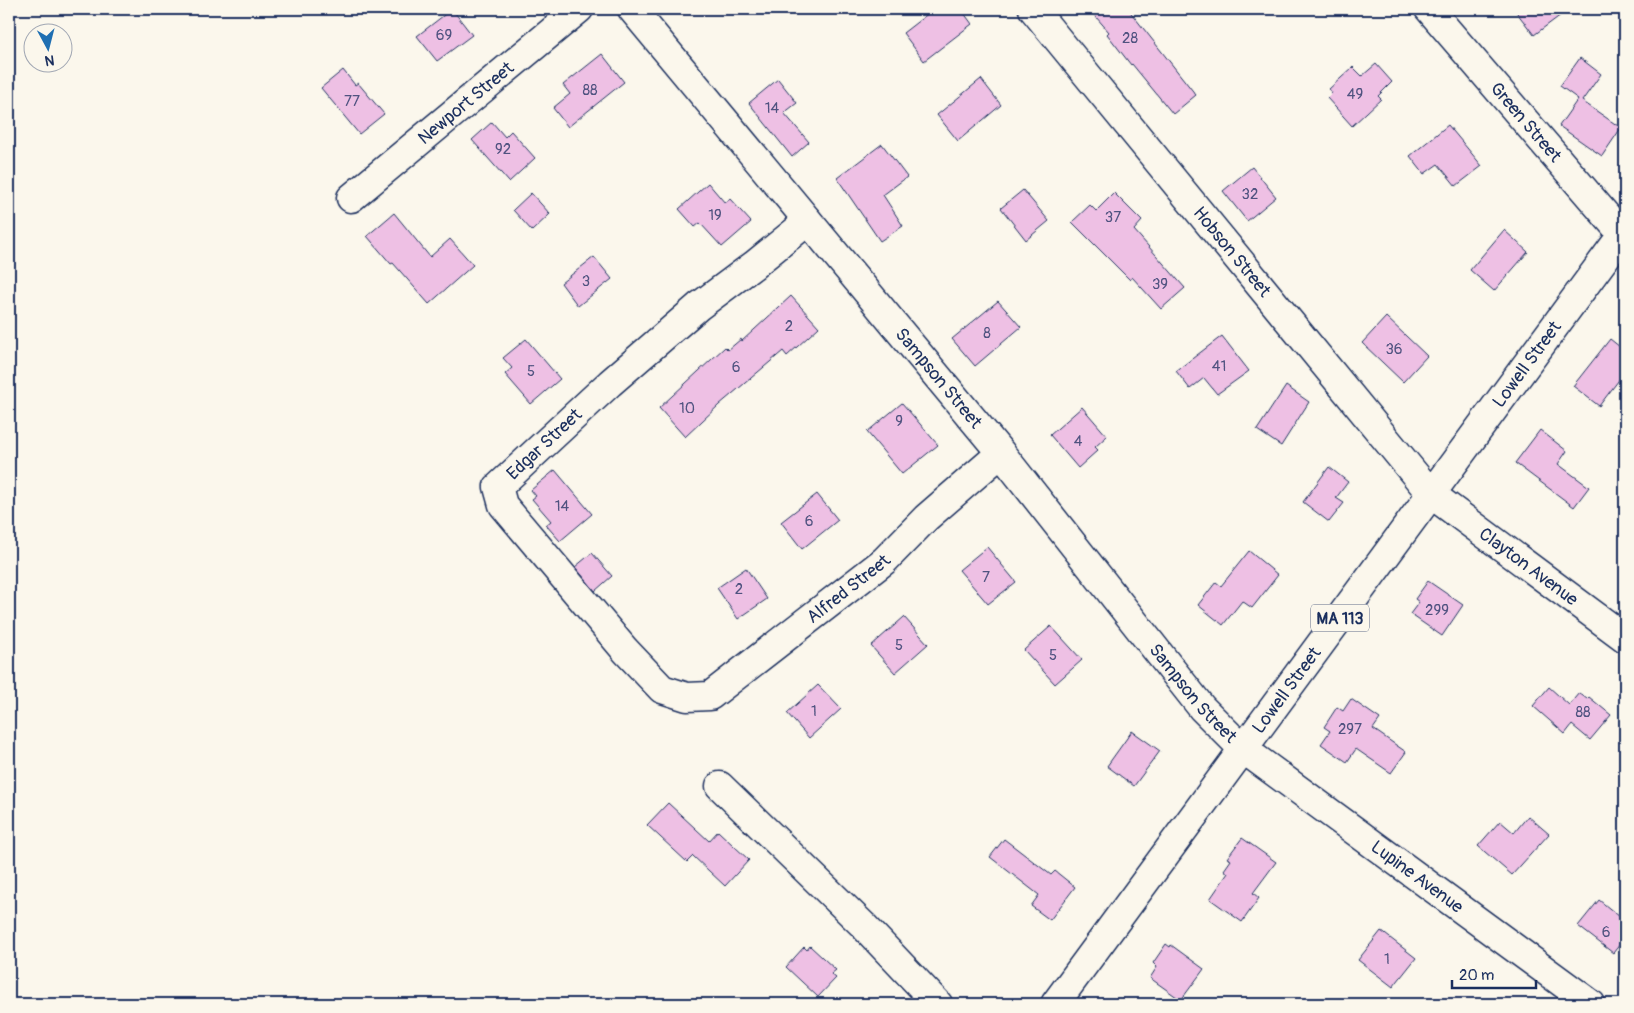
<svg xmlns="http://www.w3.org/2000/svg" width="1634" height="1013" font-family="Pangolin,sans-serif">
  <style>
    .building { fill: #eec0e4; stroke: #1b2f5e }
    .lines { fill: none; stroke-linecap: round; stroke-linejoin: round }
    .minor-casing { stroke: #1b2f5e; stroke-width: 31 }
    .major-casing { stroke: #1b2f5e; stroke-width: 31 }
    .minor { stroke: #fbf7ec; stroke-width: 28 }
    .major { stroke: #fbf7ec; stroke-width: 28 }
    .labels { text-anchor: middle; stroke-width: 4; stroke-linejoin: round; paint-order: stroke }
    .number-label { font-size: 15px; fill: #505380 }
    .shield { fill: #fbf7ec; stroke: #5e6b89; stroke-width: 1 }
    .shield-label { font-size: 16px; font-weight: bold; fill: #1b2f5e }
    .street-label { font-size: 18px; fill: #1b2f5e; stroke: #fbf7ec }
  </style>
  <rect width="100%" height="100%" fill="#fbf7ec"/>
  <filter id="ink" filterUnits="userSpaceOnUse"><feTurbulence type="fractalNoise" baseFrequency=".02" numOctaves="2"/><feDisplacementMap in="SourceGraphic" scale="10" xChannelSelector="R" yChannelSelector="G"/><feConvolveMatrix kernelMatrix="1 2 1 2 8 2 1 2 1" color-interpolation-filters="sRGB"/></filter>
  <g filter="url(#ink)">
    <g class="building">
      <path d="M452 9 472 35 437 61 417 36Z"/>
      <path d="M934 9H961L972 24 924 61 903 33Z"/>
      <path d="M1089 9H1128L1196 95 1173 114 1132 64 1131 65 1107 34 1109 32Z"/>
      <path d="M1514 9H1569L1534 35Z"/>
      <path d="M602 54 624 82 568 127 553 108 570 94 563 85Z"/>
      <path d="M1580 58 1601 74 1582 101 1621 128 1602 156 1559 126 1578 99 1560 86Z"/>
      <path d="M1376 64 1392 82 1378 96 1381 99 1352 126 1327 98 1332 93 1329 89 1353 67 1362 76Z"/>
      <path d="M343 70 355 85 358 83 384 114 359 134 321 88Z"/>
      <path d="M778 79 797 103 784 113 809 142 792 157 749 103Z"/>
      <path d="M981 79 1001 105 958 141 937 115Z"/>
      <path d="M492 122 505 137 511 131 535 158 509 182 472 140Z"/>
      <path d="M1448 125 1482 166 1456 186 1438 164 1424 174 1410 156Z"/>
      <path d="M882 144 907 177 883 195 903 226 880 241 837 178Z"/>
      <path d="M1252 167 1276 197 1247 221 1223 191Z"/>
      <path d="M708 183 725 203 730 199 751 222 722 247 700 223 695 227 679 209Z"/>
      <path d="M1023 190 1049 221 1026 240 1001 208Z"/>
      <path d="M531 193 550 214 532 231 513 210Z"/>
      <path d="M1114 193 1142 221 1134 230 1185 288 1161 309 1132 277 1130 280 1072 222 1090 205 1096 211Z"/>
      <path d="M394 213 430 257 450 239 473 265 429 304 393 263 391 264 367 236Z"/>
      <path d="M1504 230 1528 252 1494 291 1470 270Z"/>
      <path d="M594 257 612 279 578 306 561 283Z"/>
      <path d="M791 296 819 327 787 356 783 351 719 405 685 437 659 408 725 347 728 350 741 339 742 341Z"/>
      <path d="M998 301 1021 327 975 366 952 339Z"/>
      <path d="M1386 317 1427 356 1403 382 1362 343Z"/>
      <path d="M1222 336 1249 371 1217 394 1204 378 1190 389 1176 371Z"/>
      <path d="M526 339 560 379 531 404 505 374 512 368 503 358Z"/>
      <path d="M1610 339 1625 351V372L1599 406 1573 386Z"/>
      <path d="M1286 386 1309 402 1281 446 1257 430Z"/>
      <path d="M902 403 938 445 902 474 867 432Z"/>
      <path d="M1082 407 1107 436 1095 447 1098 450 1078 468 1050 435Z"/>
      <path d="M1540 430 1567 451 1558 464 1589 487 1574 507 1515 463Z"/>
      <path d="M1329 467 1348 482 1336 498 1344 503 1329 522 1303 502Z"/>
      <path d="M555 470 592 514 560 541 546 525 551 521 532 499 536 496 531 490Z"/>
      <path d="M817 494 838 520 802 549 781 522Z"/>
      <path d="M987 547 1016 582 988 604 959 570Z"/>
      <path d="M1249 551 1278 575 1252 608 1242 601 1223 625 1198 605 1216 582 1221 586Z"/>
      <path d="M592 553 612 576 595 591 575 567Z"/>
      <path d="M746 568 767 599 738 619 717 588Z"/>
      <path d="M1428 581 1463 605 1442 636 1410 614 1419 602 1415 599Z"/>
      <path d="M904 617 928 644 895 673 871 646Z"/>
      <path d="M1051 626 1082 660 1055 684 1024 650Z"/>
      <path d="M818 685 841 709 809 738 787 713Z"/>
      <path d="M1549 687 1569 705 1579 693 1587 699 1589 697 1611 715 1590 740 1572 725 1565 734 1533 706Z"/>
      <path d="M1351 699 1380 719 1373 729 1406 752 1391 773 1356 749 1347 762 1321 744 1330 731 1324 727 1337 707 1343 711Z"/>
      <path d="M1132 731 1160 751 1134 786 1107 766Z"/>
      <path d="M668 803 709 841 718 831 749 860 725 886 693 856 687 862 647 825Z"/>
      <path d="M1528 816 1549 834 1512 875 1478 846 1500 821 1514 833Z"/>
      <path d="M1242 838 1276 862 1253 893 1259 898 1242 922 1210 899 1228 873 1224 870 1231 860 1227 858Z"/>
      <path d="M1004 839 1051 875 1055 871 1075 887 1050 920 1031 906 1039 895 990 857Z"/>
      <path d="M1599 900 1625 921V938L1613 953 1578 926Z"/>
      <path d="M1381 931 1416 958 1393 987 1358 960Z"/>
      <path d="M1166 944 1170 947 1171 945 1204 969 1181 1000 1150 978 1157 967 1153 963Z"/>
      <path d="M810 946 836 970 831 974 836 978 818 997 786 967 804 947 807 950Z"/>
    </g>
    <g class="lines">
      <g class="minor-casing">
        <g id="minor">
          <path id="s1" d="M632 9 1001 453 1202 708 1243 749 1591 1004"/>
          <path id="s2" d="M1033 9 1431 494 1625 638"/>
          <path id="s3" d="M1429 9 1623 235"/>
          <path id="s4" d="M351 198 579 9"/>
          <path id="s5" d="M808 221 754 265 699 306 610 383 498 487 503 505 625 650 662 689 687 697 710 696 884 561 926 518 1001 453"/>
          <path d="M720 786 863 925 938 1004"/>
        </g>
      </g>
      <g class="major-casing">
        <g id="major">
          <path id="s6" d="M1055 1004 1625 231"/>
        </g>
      </g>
      <use href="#minor" class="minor"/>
      <use href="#major" class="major"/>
    </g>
  </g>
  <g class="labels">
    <g class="number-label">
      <text x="444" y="40">69</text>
      <text x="1130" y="43">28</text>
      <text x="590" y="95">88</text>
      <text x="1355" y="99">49</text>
      <text x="352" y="106">77</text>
      <text x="772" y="113">14</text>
      <text x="503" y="154">92</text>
      <text x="1250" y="199">32</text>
      <text x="715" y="220">19</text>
      <text x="1113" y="222">37</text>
      <text x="586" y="286">3</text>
      <text x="1160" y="289">39</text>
      <text x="789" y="331">2</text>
      <text x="987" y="338">8</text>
      <text x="1394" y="354">36</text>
      <text x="1219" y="371">41</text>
      <text x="736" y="372">6</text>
      <text x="531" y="376">5</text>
      <text x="687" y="413">10</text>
      <text x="899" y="426">9</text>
      <text x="1078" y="446">4</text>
      <text x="562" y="511">14</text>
      <text x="809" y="526">6</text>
      <text x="986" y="582">7</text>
      <text x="739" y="594">2</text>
      <text x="1437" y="615">299</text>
      <text x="899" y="650">5</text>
      <text x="1053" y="660">5</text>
      <text x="814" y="716">1</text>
      <text x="1583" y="717">88</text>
      <text x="1350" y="734">297</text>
      <text x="1606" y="937">6</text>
      <text x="1387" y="964">1</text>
    </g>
    <rect class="shield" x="1311" y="604.5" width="58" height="27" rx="4"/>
    <g class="shield-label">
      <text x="1340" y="624">MA 113</text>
    </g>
    <g class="street-label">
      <text dy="6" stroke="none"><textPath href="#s4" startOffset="149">Newport Street</textPath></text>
      <text dy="6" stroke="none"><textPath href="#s3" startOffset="149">Green Street</textPath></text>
      <text dy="6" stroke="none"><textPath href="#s2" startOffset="314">Hobson Street</textPath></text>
      <text dy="6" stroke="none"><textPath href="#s6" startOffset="795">Lowell Street</textPath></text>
      <text dy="6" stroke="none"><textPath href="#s1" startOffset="480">Sampson Street</textPath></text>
      <text transform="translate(544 444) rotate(-43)" y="6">Edgar Street</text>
      <text dy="6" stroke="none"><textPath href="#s2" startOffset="749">Clayton Avenue</textPath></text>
      <text dy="6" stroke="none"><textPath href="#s5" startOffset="895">Alfred Street</textPath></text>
      <text dy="6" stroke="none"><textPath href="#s6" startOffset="390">Lowell Street</textPath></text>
      <text dy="6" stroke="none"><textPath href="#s1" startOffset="885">Sampson Street</textPath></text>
      <text dy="6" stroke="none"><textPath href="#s1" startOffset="1176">Lupine Avenue</textPath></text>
    </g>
  </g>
  <rect width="1634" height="1013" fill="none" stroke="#fbf7ec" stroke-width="30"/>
  <rect x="15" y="15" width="1604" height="983" fill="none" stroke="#1b2f5e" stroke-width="2" filter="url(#ink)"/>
  <g transform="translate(48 48) rotate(173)"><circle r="24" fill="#fbf7ec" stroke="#a1a7b3"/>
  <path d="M0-4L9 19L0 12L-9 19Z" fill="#1f6fb2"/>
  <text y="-8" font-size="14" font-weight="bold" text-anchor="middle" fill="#1b2f5e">N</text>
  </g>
  <path d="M1452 980v8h84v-8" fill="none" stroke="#1b2f5e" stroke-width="2.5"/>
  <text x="1459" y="980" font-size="15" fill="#1b2f5e" stroke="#fbf7ec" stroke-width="4" paint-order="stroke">20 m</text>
</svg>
